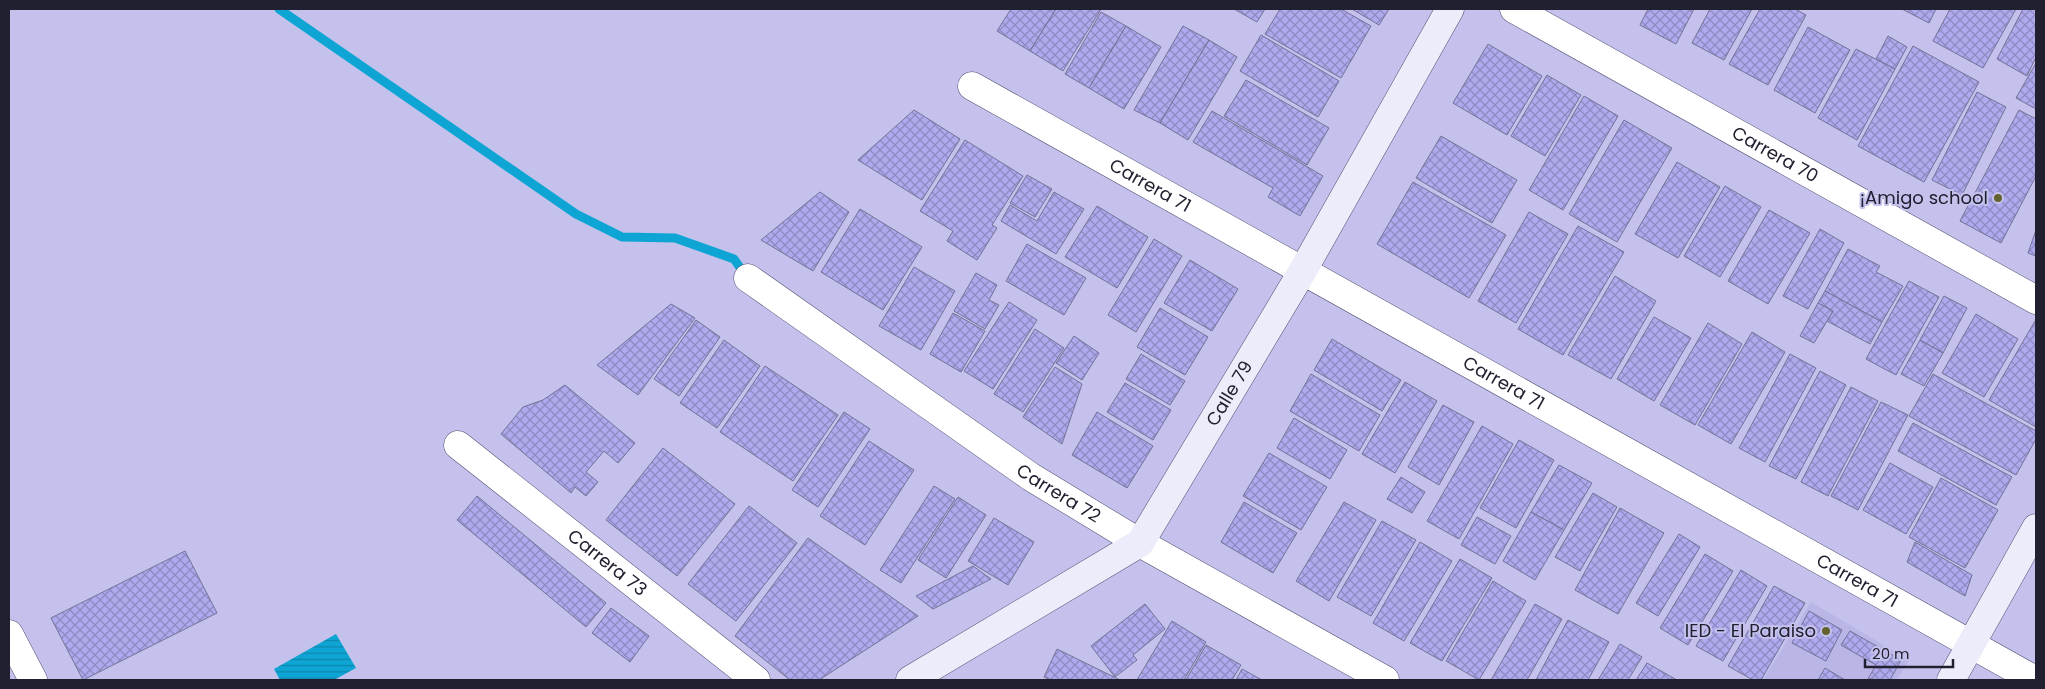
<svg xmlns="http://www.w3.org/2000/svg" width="2045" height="689" font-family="Poppins,sans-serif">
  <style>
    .built { fill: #b9b6e7 }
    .water { fill: url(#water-rules) }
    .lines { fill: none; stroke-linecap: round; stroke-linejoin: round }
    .stream { stroke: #0ea5d4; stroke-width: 9 }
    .building { fill: url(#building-cross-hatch); stroke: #747198 }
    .street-casing { stroke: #535074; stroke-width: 29 }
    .secondary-casing { stroke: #535074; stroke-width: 29 }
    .street { stroke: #fff; stroke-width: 28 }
    .secondary { stroke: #ececfa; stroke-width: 28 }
    .poi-dot { fill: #63622f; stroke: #c4c2ec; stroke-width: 2 }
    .labels { text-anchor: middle; stroke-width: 4; stroke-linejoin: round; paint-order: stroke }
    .street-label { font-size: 18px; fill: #212030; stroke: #c4c2ec }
    .poi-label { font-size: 18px; fill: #212030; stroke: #c4c2ec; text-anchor: end }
  </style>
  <defs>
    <pattern id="water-rules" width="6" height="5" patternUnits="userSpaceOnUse" patternTransform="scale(1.25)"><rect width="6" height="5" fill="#0ea5d4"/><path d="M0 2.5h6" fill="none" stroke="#0d86ac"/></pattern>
    <pattern id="building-cross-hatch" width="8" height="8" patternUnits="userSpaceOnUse" patternTransform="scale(1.25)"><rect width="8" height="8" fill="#afaaee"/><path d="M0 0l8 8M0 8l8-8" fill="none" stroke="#8e8ac1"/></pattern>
  </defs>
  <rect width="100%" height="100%" fill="#c4c2ec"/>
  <path class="built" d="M1811 602 1909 660 1897 680H1763Z"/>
  <path class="water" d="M336 634 356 668 334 680H280L274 669Z"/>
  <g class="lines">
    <path class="stream" d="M279 9 576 214 622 237 675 238 734 259 746 276"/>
  </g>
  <g class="building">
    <path d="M1011 9H1056L1030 51 997 31Z"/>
    <path d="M1056 9H1101L1063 71 1030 51Z"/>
    <path d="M1234 9H1265L1257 22Z"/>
    <path d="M1280 9H1341L1371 26 1341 78 1265 34Z"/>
    <path d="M1352 9H1389L1379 25Z"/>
    <path d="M1648 9H1694L1676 44 1640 25Z"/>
    <path d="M1710 9H1752L1724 60 1692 43Z"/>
    <path d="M1760 9H1795L1806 15 1768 85 1729 64Z"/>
    <path d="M1902 9H1936L1929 23Z"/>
    <path d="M1950 9H2016L1983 68 1933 41Z"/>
    <path d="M2023 9H2036V57L2027 76 1997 59Z"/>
    <path d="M1101 12 1126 26 1089 88 1065 74Z"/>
    <path d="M1126 26 1161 47 1124 109 1089 88Z"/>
    <path d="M1183 26 1209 40 1160 123 1134 110Z"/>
    <path d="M1808 27 1850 50 1815 113 1774 90Z"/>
    <path d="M1261 35 1339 81 1318 117 1240 71Z"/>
    <path d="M1888 36 1907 47 1895 69 1876 59Z"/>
    <path d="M1209 40 1237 57 1188 140 1160 123Z"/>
    <path d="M1488 44 1542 76 1507 135 1453 103Z"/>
    <path d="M1913 46 1979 82 1924 182 1858 146Z"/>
    <path d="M1856 49 1895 69 1857 140 1818 118Z"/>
    <path d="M2036 63V109L2016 98Z"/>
    <path d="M1547 75 1581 95 1545 156 1511 136Z"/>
    <path d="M1246 80 1329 128 1307 165 1224 116Z"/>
    <path d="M1977 92 2006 107 1962 195 1932 180Z"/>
    <path d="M1584 96 1618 116 1563 210 1529 190Z"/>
    <path d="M914 110 960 139 922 200 858 160Z"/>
    <path d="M2019 110 2036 119V176L2001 243 1960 221Z"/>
    <path d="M1212 111 1323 176 1300 216 1268 197 1273 188 1193 142Z"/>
    <path d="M1624 120 1672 148 1617 242 1569 214Z"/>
    <path d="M1441 136 1517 180 1492 223 1416 178Z"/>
    <path d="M965 140 1023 176 992 225 997 228 977 260 947 241 953 231 920 211Z"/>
    <path d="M1677 162 1720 187 1678 258 1635 234Z"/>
    <path d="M1027 175 1052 189 1035 217 1010 203Z"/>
    <path d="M1413 182 1506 235 1469 298 1377 244Z"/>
    <path d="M1725 186 1761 207 1720 277 1684 256Z"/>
    <path d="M820 192 849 212 813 271 761 240Z"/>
    <path d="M1054 192 1084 209 1056 254 1001 221 1010 205 1037 221Z"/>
    <path d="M1097 206 1148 237 1117 288 1065 257Z"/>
    <path d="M860 209 922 247 883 310 821 272Z"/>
    <path d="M1769 210 1810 233 1768 304 1728 281Z"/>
    <path d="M1529 212 1568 234 1516 323 1478 301Z"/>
    <path d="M1578 226 1624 252 1563 355 1518 329Z"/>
    <path d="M1820 229 1844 243 1808 309 1783 296Z"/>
    <path d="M2036 230V256L2028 253Z"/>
    <path d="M1154 239 1182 256 1136 332 1108 315Z"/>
    <path d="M1027 244 1086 278 1064 315 1006 281Z"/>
    <path d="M1848 249 1880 266 1876 272 1903 286 1882 322 1825 291Z"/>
    <path d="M1190 260 1238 289 1212 331 1164 303Z"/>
    <path d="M914 267 955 291 921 350 879 326Z"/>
    <path d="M976 273 997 285 989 300 999 305 985 329 954 311Z"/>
    <path d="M1615 276 1656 301 1611 379 1568 355Z"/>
    <path d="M1909 281 1939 297 1896 375 1866 359Z"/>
    <path d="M1825 291 1882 322 1870 344 1827 321 1833 311 1818 303Z"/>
    <path d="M1944 296 1967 308 1943 353 1920 340Z"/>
    <path d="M1009 302 1037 320 993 389 964 371Z"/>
    <path d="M1818 303 1833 311 1814 343 1800 336Z"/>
    <path d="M671 304 695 318 638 395 597 365Z"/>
    <path d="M1160 308 1208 337 1185 375 1137 347Z"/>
    <path d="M953 313 985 331 961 372 930 354Z"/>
    <path d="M1976 314 2018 339 1984 397 1942 373Z"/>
    <path d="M1654 317 1691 338 1654 401 1617 379Z"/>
    <path d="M696 320 720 337 679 396 654 379Z"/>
    <path d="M2035 321 2036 322V427L1989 400Z"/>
    <path d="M1708 323 1742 344 1695 425 1660 405Z"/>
    <path d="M1035 329 1064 348 1023 412 994 394Z"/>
    <path d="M1752 332 1785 352 1731 444 1698 425Z"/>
    <path d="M1074 336 1099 353 1082 380 1056 363Z"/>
    <path d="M1332 339 1401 380 1382 411 1314 370Z"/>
    <path d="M724 340 760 366 717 428 680 403Z"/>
    <path d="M1920 340 1943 353 1924 386 1901 374Z"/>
    <path d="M1141 354 1185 381 1170 405 1126 379Z"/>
    <path d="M1790 354 1816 368 1765 462 1739 448Z"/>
    <path d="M765 366 838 415 793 481 720 432Z"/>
    <path d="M1055 367 1082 384 1062 444 1023 417Z"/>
    <path d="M1820 371 1846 385 1796 479 1769 466Z"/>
    <path d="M1311 374 1380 415 1359 451 1290 411Z"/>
    <path d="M1933 374 2036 431V439L2016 475 1909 416Z"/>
    <path d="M1405 382 1437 401 1395 473 1362 454Z"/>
    <path d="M1125 383 1171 410 1153 440 1107 412Z"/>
    <path d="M565 385 635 443 618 463 604 451 586 472 598 482 586 496 575 487 571 493 501 434 523 407 543 400Z"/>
    <path d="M1851 387 1878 401 1828 496 1801 482Z"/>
    <path d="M1881 402 1908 415 1858 510 1831 496Z"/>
    <path d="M1443 405 1474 422 1439 485 1408 467Z"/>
    <path d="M844 412 870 429 818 507 792 490Z"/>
    <path d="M1097 412 1153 446 1127 488 1072 455Z"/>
    <path d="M1294 418 1347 450 1330 479 1277 448Z"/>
    <path d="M1913 423 2012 477 1996 505 1898 451Z"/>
    <path d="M1482 426 1513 444 1459 539 1427 521Z"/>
    <path d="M1519 440 1554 460 1516 528 1480 508Z"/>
    <path d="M869 441 914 470 865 545 820 516Z"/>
    <path d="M663 448 735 504 677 576 606 520Z"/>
    <path d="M1269 453 1327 487 1301 530 1243 496Z"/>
    <path d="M1890 463 1933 487 1906 534 1863 510Z"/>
    <path d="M1559 465 1592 483 1564 530 1531 512Z"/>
    <path d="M1401 477 1425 492 1412 513 1387 499Z"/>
    <path d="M1941 478 1998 510 1965 568 1909 537Z"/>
    <path d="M934 486 955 499 901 583 880 570Z"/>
    <path d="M1593 493 1617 507 1580 571 1555 557Z"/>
    <path d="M477 496 606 603 586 627 457 520Z"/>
    <path d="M958 497 986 515 946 578 918 560Z"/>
    <path d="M1244 502 1297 533 1273 573 1221 542Z"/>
    <path d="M1344 502 1376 520 1329 601 1296 581Z"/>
    <path d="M749 506 797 543 736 621 688 584Z"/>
    <path d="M1620 508 1664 533 1618 614 1575 590Z"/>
    <path d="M1531 512 1564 530 1535 580 1503 561Z"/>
    <path d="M1477 517 1511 536 1495 564 1461 545Z"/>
    <path d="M994 518 1034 542 1008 585 968 561Z"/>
    <path d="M1382 521 1416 540 1371 616 1337 597Z"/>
    <path d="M1679 534 1700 547 1658 616 1636 603Z"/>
    <path d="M808 538 918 616 819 680H790L735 636Z"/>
    <path d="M1420 542 1452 561 1404 641 1373 623Z"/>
    <path d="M1915 542 1972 575 1965 596 1907 562Z"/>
    <path d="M185 551 217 613 83 680 51 618Z"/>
    <path d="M1705 554 1733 571 1688 645 1660 628Z"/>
    <path d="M1460 559 1492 578 1442 661 1410 643Z"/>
    <path d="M973 566 991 579 933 609 916 596Z"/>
    <path d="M1741 570 1767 586 1723 661 1696 646Z"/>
    <path d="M1493 581 1526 601 1479 680 1446 661Z"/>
    <path d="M1774 586 1805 603 1761 680H1753L1728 666Z"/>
    <path d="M1145 604 1165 629 1133 655 1137 660 1115 677 1091 646Z"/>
    <path d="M1535 604 1562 619 1527 680H1491Z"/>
    <path d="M611 608 649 636 630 662 592 633Z"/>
    <path d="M1809 611 1842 630 1826 661 1792 643Z"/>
    <path d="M1568 620 1609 642 1588 680H1536Z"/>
    <path d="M1172 621 1206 642 1184 680H1137Z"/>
    <path d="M1850 631 1901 660 1890 680 1868 679 1876 665 1841 645Z"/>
    <path d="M1620 644 1642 657 1628 680H1598Z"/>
    <path d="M1206 645 1241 665 1232 680H1186Z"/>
    <path d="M1057 649 1120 680H1051L1044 677Z"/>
    <path d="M1647 663 1677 680H1636Z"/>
    <path d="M1825 668 1845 680H1818Z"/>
    <path d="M1242 669 1262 680H1236Z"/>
  </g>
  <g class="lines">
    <g class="street-casing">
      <g id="street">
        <path id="s1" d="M1514 9 2036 300"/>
        <path id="s2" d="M972 86 2035 680"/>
        <path id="s3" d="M748 278 1031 477 1140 543 1385 680"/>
        <path id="s4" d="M458 445 756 680"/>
        <path d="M9 634 33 680"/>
      </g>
    </g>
    <g class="secondary-casing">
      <g id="secondary">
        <path id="s5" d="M910 680 1140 543 1302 272 1450 9"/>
        <path d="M1951 680 2036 528"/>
      </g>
    </g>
    <use href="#street" class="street"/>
    <use href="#secondary" class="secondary"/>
  </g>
  <g class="poi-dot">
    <circle cx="1998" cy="198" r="5"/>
    <circle cx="1826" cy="631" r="5"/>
  </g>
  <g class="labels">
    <g class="street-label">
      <text dy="6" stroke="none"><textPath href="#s1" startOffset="299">Carrera 70</textPath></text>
      <text dy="6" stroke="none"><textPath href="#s2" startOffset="204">Carrera 71</textPath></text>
      <text dy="6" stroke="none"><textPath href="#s2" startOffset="609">Carrera 71</textPath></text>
      <text dy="6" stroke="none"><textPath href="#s5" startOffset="442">Calle 79</textPath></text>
      <text dy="6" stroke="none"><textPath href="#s3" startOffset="378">Carrera 72</textPath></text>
      <text dy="6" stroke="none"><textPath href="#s4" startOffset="190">Carrera 73</textPath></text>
      <text dy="6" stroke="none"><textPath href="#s2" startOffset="1014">Carrera 71</textPath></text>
    </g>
    <g class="poi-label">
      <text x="1988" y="204">¡Amigo school</text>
      <text x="1816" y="637">IED - El Paraiso</text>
    </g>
  </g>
  <rect width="2045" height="689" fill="none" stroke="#212030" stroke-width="20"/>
  <path d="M1865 659v8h88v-8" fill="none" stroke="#212030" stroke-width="2.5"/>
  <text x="1872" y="659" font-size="15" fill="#212030" stroke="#c4c2ec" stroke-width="4" paint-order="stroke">20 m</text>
</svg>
